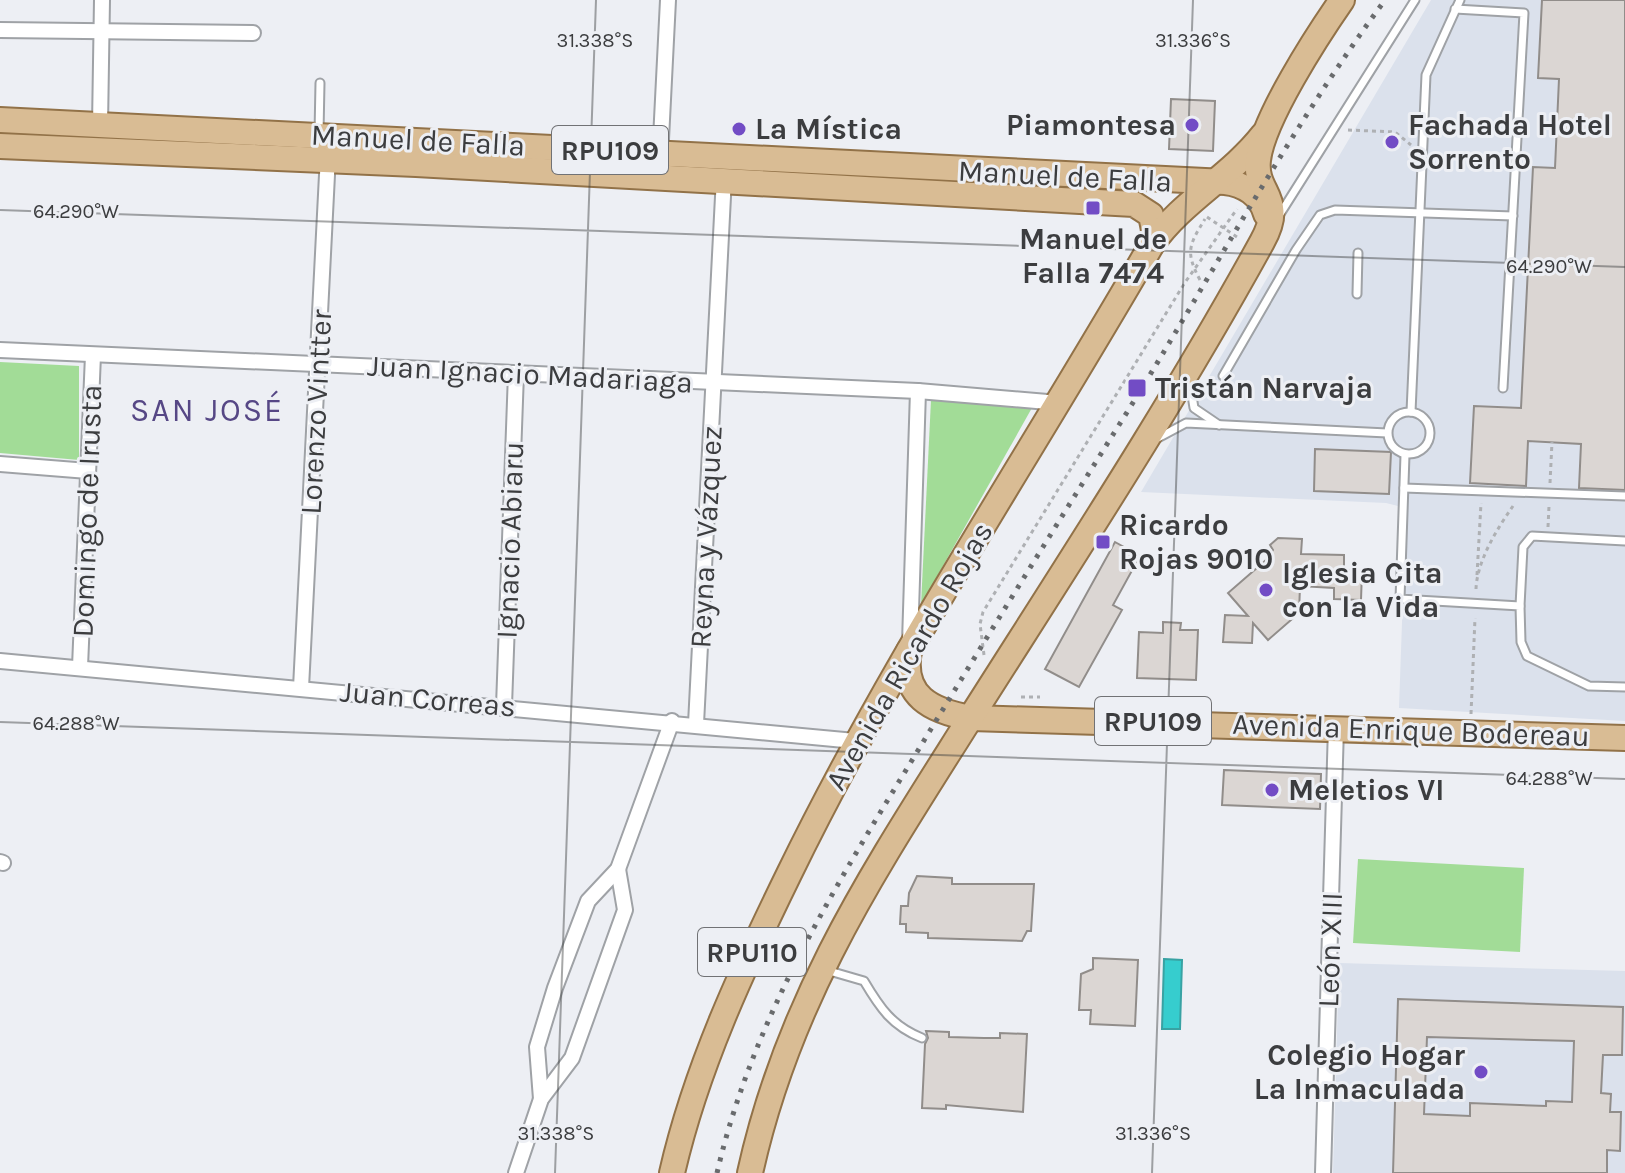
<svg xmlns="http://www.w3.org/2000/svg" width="1625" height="1173" font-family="Karla,sans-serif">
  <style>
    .built { fill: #dbe1ec }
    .green { fill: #a2dc97 }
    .water { fill: #36cdce; stroke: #38a2a3; stroke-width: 2 }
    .building { fill: #dbd6d3; stroke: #918d8a; stroke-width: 2; fill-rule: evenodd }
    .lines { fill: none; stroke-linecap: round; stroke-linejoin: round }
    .service-casing { stroke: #9fa2a6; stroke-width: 11 }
    .minor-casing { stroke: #9fa2a6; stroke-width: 18 }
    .primary-casing { stroke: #927248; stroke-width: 28 }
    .path { stroke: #aeb0b3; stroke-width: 3; stroke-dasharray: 4 4; stroke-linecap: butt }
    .service { stroke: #fff; stroke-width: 7 }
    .minor { stroke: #fff; stroke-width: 14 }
    .primary { stroke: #d9bc94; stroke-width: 24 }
    .rail { stroke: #696b6d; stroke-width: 5; stroke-dasharray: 4 8; stroke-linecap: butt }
    .ticks { fill: none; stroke: #3c3d3f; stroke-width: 2; stroke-opacity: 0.45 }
    .poi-dot { fill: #724cc5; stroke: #edeff4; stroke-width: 3 }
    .labels { text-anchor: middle; stroke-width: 6; stroke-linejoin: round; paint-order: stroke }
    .shield { fill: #edeff4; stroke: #717275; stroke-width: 2 }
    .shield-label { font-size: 28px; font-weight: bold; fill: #3c3d3f }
    .poi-label { font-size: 30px; font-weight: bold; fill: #3c3d3f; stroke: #edeff4; text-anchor: start }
    .street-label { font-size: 30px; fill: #3c3d3f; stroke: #edeff4 }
    .neighbourhood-label { font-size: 32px; letter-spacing: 2px; fill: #564785; stroke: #edeff4 }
    .ticks-label { font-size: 20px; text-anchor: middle; fill: #3c3d3f; stroke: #edeff4; stroke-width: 6; stroke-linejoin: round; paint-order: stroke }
  </style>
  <rect width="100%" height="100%" fill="#edeff4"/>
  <g class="built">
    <path d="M1431 0H1625V721L1399 708 1406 508 1386 503 1141 492Z"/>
    <path d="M1339 963 1625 971V1173H1333Z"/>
  </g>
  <g class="green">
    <path d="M0 362 79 366V460L0 453Z"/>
    <path d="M931 400 1033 406 921 605Z"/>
    <path d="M1358 859 1524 868 1520 952 1353 943Z"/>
  </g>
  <path class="water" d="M1164 959 1182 960 1180 1029H1162Z"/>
  <g class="building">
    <path d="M1542 0H1625V490L1579 488 1581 444 1528 441 1526 486 1470 483 1474 406 1521 408 1533 167 1555 168 1559 79 1538 78Z"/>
    <path d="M1171 99 1215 101 1213 151 1169 149Z"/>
    <path d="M1315 449 1391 452 1389 494 1314 491Z"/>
    <path d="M1278 538 1302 539 1301 554 1344 555V570L1362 571 1361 600 1334 599V588L1300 586 1299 613 1268 640 1253 623 1252 643 1223 642 1225 615 1248 616 1228 593 1266 560 1273 550 1270 545Z"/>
    <path d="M1115 542 1140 556 1113 605 1122 610 1079 687 1045 669Z"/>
    <path d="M1163 622 1181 623 1180 630H1198L1196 680 1137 678 1139 632 1163 633Z"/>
    <path d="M1224 770 1321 774 1320 809 1222 805Z"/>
    <path d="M917 876 952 878V884H1034L1031 931H1027L1022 941 928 938V933L906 932V924H900L901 906H908L909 893Z"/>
    <path d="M1093 958 1138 960 1135 1026 1090 1024 1091 1010H1079L1081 974 1093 969Z"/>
    <path d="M1398 999 1623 1007 1622 1055H1603L1601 1093 1611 1094 1610 1112H1621L1620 1151 1607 1150V1173H1393ZM1427 1037 1574 1041 1572 1102 1546 1101V1106L1470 1103V1116L1424 1114Z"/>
    <path d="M926 1031 949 1032V1037L984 1038H1000V1033L1027 1034 1023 1112 946 1105V1109L922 1108 925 1044 928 1038Z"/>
  </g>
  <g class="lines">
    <g class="service-casing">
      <g id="service">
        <path d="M1455 9 1524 13 1503 388"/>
        <path d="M319 133 320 83"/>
        <path d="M1280 214 1415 0"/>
        <path d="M1357 294 1358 253"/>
        <path d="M1223 376 1296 250 1320 215 1335 210 1513 216"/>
        <path d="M1190 383 1194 408 1219 425"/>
        <circle cx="1409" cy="433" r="21"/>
        <path d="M1411 412 1426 75 1460 0"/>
        <path d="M1158 438 1186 423 1387 433"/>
        <path d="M1405 455 1400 599 1520 606 1521 642 1527 656 1589 686 1625 687"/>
        <path d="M1404 488 1625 496"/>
        <path d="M1520 606 1523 547 1532 536 1625 541"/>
        <path d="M826 970 864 981C880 1008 892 1026 922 1038"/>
      </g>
    </g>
    <g class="minor-casing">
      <g id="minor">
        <path d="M0 30 253 33"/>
        <path d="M100 125 102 0"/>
        <path d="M660 159 668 0"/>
        <path d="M0 350 918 391 1059 403"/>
        <path d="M0 464 88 471"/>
        <path d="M910 642 918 391"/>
        <path d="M0 661 855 741"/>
        <path d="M80 667 93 355"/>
        <path d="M301 688 328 155"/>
        <path d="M504 706 516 373"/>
        <path d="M696 724 724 177"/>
        <path d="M0 862 3 863"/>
        <path d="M541 1099 537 1047 555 988 588 901 618 869 672 721"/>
        <path d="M516 1173 541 1099 572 1058 625 910 618 869"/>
        <path d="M1323 1173 1336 727"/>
      </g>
    </g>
    <g class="primary-casing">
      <g id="primary">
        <path d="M0 120 1225 182C1244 184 1261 195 1266 214"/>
        <path d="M0 146 416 164 1134 204 1151 215 1154 230 1152 244"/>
        <path d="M909 651C901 696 931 711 971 718L1625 738"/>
        <path d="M672 1173C696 1068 742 970 789 874 895 656 1031 454 1152 244 1182 201 1230 177 1263 135"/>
        <path d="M750 1173C789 996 876 868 971 717 1070 561 1173 404 1262 242 1287 197 1254 194 1258 160 1263 119 1317 36 1342 0"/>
      </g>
    </g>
    <g class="path">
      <path d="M1348 130 1395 132 1411 145"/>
      <path d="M1207 217 1240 239"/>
      <path d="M1200 280C1185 252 1189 245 1205 219"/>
      <path d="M1550 483 1552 442"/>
      <path d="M1548 527 1549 506"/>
      <path d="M1477 575 1481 503"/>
      <path d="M1476 589C1477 561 1497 529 1513 506"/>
      <path d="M984 655 980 624 983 612 1184 284 1237 209"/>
      <path d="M1021 697H1040"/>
      <path d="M1471 714 1475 618"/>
    </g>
    <use href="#service" class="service"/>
    <use href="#minor" class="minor"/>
    <use href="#primary" class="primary"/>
    <path class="rail" d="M717 1173C752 1021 834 888 914 757 980 648 1047 540 1114 433 1205 289 1284 137 1385 0"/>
  </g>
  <path class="ticks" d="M0 210 1625 267M0 722 1625 779M555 1173 596 0M1152 1173 1193 0"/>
  <g class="poi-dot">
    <circle cx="1192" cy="125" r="8"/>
    <circle cx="739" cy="129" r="8"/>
    <circle cx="1392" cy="142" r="8"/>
    <rect x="1085" y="200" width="16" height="16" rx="4"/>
    <rect x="1127" y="378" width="20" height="20" rx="4"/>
    <rect x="1095" y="534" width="16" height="16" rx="4"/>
    <circle cx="1266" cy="590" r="8"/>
    <circle cx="1272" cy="790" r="8"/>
    <circle cx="1481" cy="1072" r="8"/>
  </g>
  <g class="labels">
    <g class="shield">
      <rect x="552" y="126" width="116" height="48" rx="6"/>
      <rect x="1095" y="697" width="116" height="48" rx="6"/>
      <rect x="698" y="928" width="108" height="48" rx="6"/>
    </g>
    <g class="shield-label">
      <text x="610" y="160">RPU109</text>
      <text x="1153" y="731">RPU109</text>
      <text x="752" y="962">RPU110</text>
    </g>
    <g class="poi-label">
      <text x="1176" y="135" text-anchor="end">Piamontesa</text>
      <text x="1408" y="135">Fachada Hotel<tspan x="1408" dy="34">Sorrento</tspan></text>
      <text x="755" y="139">La Mística</text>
      <text x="1093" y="249" text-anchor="middle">Manuel de<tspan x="1093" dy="34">Falla 7474</tspan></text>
      <text x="1155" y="398">Tristán Narvaja</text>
      <text x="1119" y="535">Ricardo<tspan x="1119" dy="34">Rojas 9010</tspan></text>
      <text x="1282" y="583">Iglesia Cita<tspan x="1282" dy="34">con la Vida</tspan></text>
      <text x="1288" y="800">Meletios VI</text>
      <text x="1465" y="1065" text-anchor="end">Colegio Hogar<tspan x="1465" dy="34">La Inmaculada</tspan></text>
    </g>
    <g class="street-label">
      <text transform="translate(418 140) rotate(3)" y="10">Manuel de Falla</text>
      <text transform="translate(1065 176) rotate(3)" y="10">Manuel de Falla</text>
      <text transform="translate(530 374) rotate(3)" y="10">Juan Ignacio Madariaga</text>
      <text transform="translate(316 412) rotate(-87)" y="10">Lorenzo Vintter</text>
      <text transform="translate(87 511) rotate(-88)" y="10">Domingo de Irusta</text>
      <text transform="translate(706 537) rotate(-87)" y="10">Reyna y Vázquez</text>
      <text transform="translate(510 540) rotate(-88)" y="10">Ignacio Abiaru</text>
      <text transform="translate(909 656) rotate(-60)" y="10">Avenida Ricardo Rojas</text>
      <text transform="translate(428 699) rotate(5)" y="10">Juan Correas</text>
      <text transform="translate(1411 730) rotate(2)" y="10">Avenida Enrique Bodereau</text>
      <text transform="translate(1330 950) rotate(-88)" y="10">León XIII</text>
    </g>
    <g class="neighbourhood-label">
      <text x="207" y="421">SAN JOSÉ</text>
    </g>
  </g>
  <g class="ticks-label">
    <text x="595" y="47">31.338°S</text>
    <text x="1193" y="47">31.336°S</text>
    <text x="76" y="218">64.290°W</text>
    <text x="1549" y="273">64.290°W</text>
    <text x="76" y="730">64.288°W</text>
    <text x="1549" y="785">64.288°W</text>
    <text x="556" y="1140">31.338°S</text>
    <text x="1153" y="1140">31.336°S</text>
  </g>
</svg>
